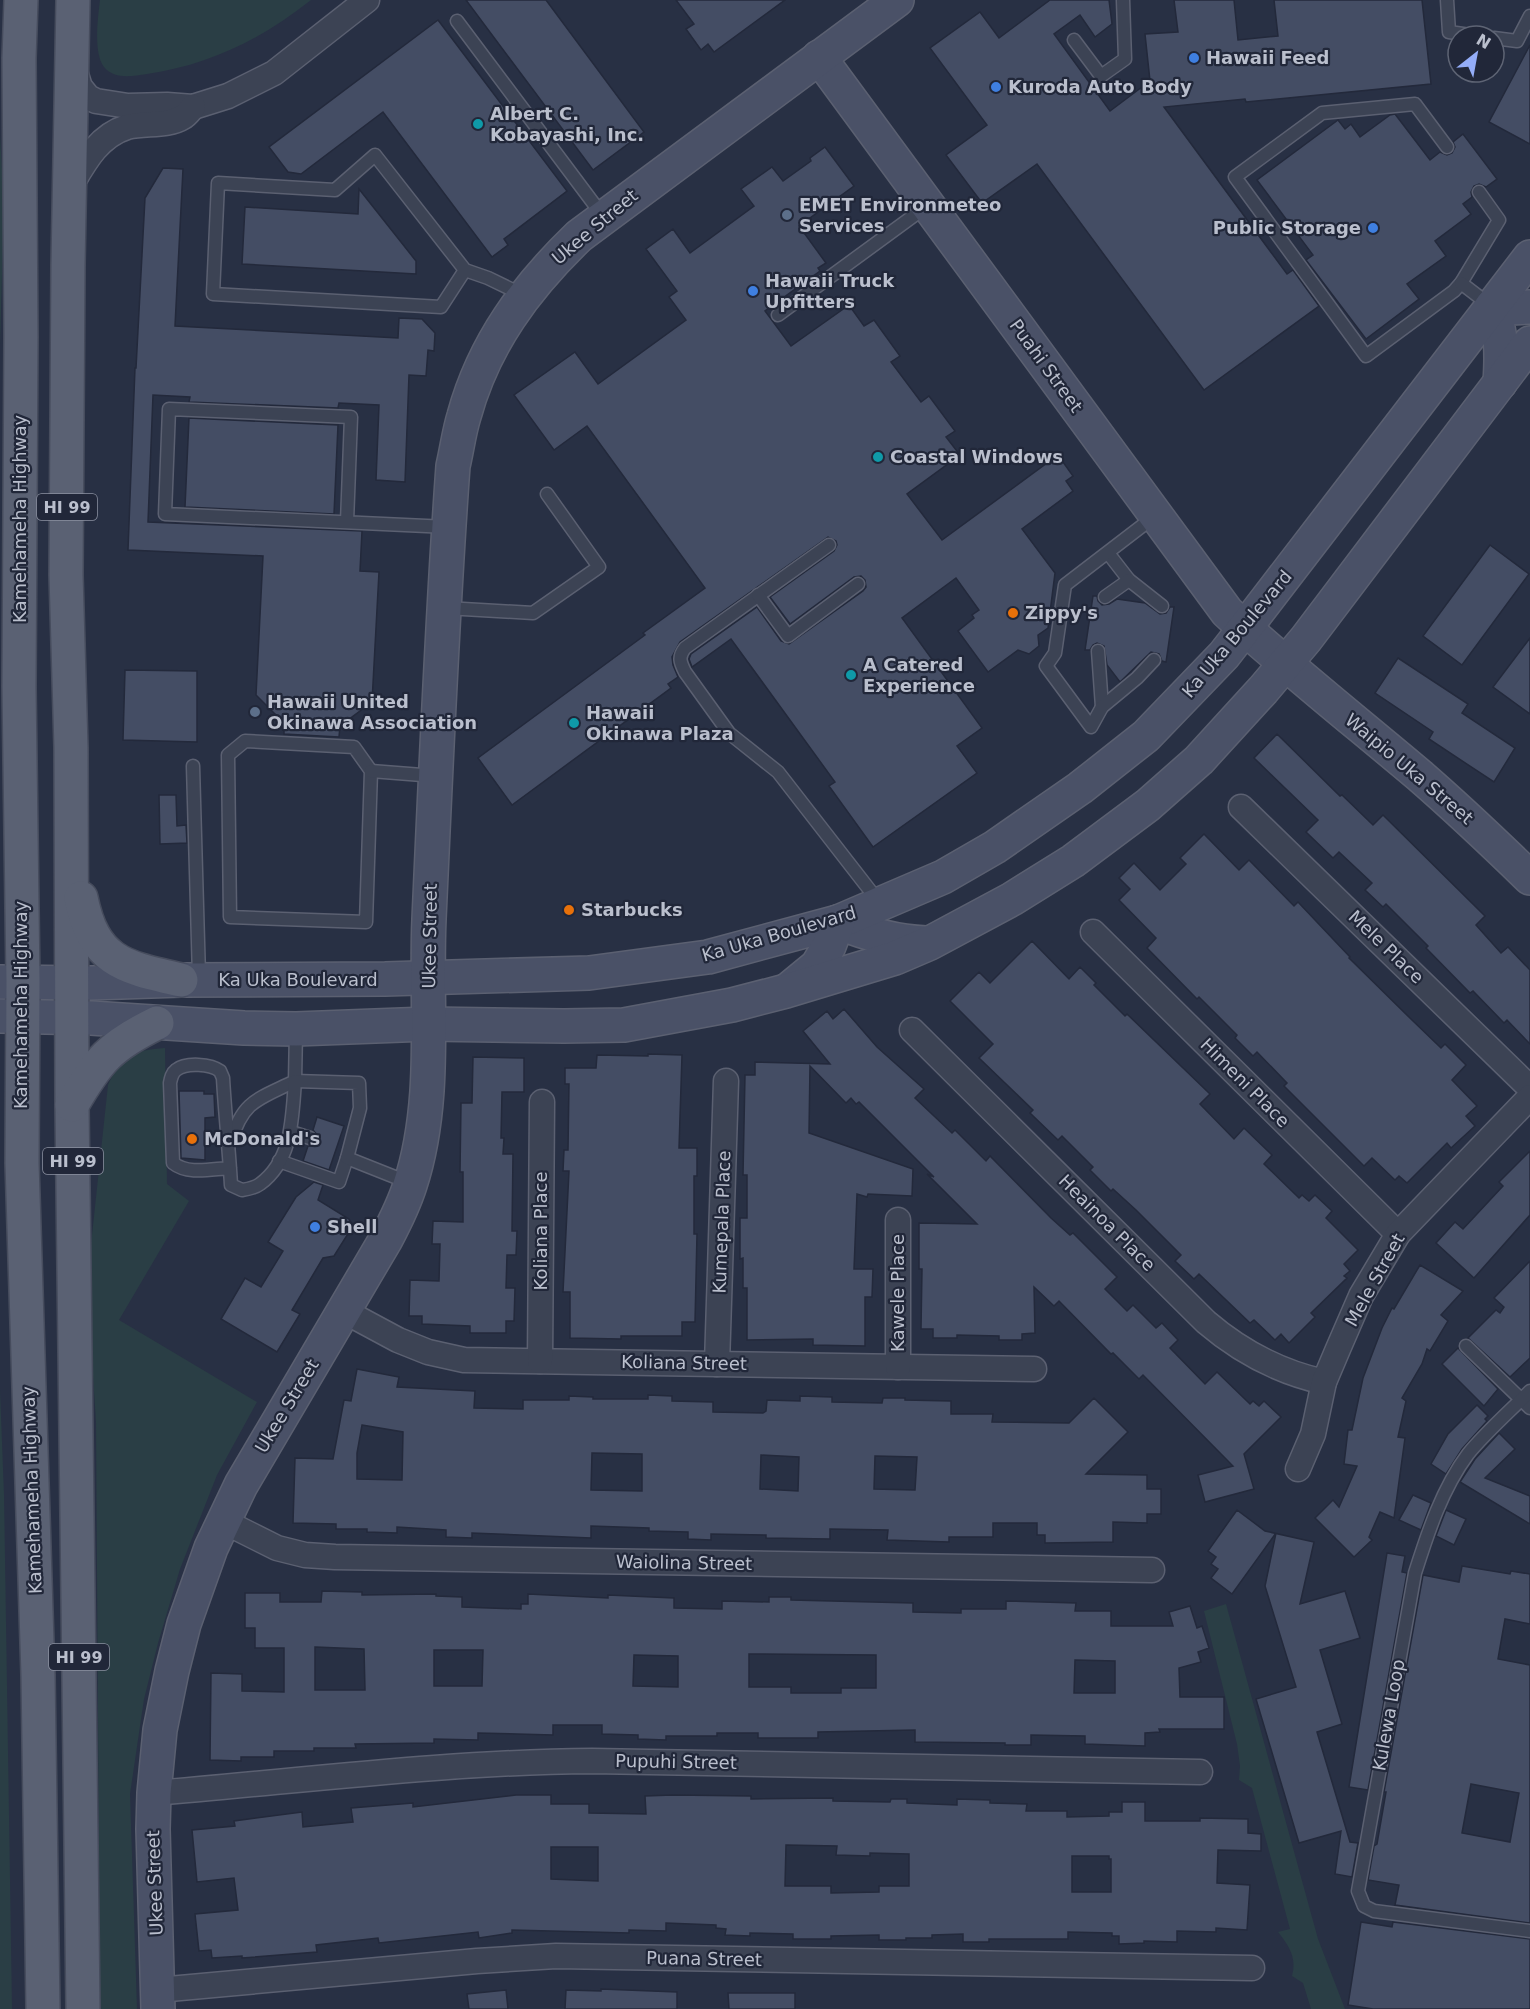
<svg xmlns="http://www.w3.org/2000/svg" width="1530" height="2009" font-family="'DejaVu Sans',sans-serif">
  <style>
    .green { fill: #2a3e45 }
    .building { fill: #444d64; stroke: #23293b; stroke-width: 1.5; fill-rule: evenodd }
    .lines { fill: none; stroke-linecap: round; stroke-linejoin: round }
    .lane-casing { stroke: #5b6071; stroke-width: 15 }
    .street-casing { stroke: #5b6071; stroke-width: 27 }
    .secondary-casing { stroke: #5b6071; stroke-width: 36 }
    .primary-casing { stroke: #464c5d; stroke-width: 36 }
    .lane { stroke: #3c4354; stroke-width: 12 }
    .street { stroke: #3c4354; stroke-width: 24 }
    .secondary { stroke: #4a5167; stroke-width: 33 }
    .primary { stroke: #5a6173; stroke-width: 33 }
    .shop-dot { fill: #3f7fe0; stroke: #212739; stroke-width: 2 }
    .culture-dot { fill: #0f9aa8; stroke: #212739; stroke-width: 2 }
    .service-dot { fill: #5c6f8a; stroke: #212739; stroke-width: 2 }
    .food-dot { fill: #e8710a; stroke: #212739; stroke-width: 2 }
    .labels { text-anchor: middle; stroke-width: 4.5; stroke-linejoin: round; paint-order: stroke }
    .shield { fill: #212739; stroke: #8c91a1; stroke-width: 1.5 }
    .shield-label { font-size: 16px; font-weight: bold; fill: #babfcd }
    .poi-label { font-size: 18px; font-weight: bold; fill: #babfcd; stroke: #212739; text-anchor: start }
    .street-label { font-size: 18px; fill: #babfcd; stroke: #212739 }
  </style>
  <rect width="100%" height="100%" fill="#283044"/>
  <g class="green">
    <path d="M100 0H311C262 39 209 65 147 74 132 76 115 80 104 67 93 53 98 17 100 0Z"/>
    <path d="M0 135 4 205 0 345Z"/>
    <path d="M165 1048 167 1184 189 1201 119 1320 257 1402 217 1475 180 1569 158 1643 144 1699 130 1794 137 2009H100L96 1422 87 1282 108 1085C121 1056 134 1050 165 1048Z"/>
    <path d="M0 1390 4 1495 12 2009H0Z"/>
    <path d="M1226 1604 1318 1939 1345 2009H1311L1303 1983 1292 1976C1297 1957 1289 1946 1278 1932L1290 1929 1252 1788 1239 1780 1240 1766 1237 1744 1204 1611Z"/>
  </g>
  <g class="building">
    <path d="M466 0H546L644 132 593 170Z"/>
    <path d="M676 0H785L714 52 708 44 701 50 686 29 694 24Z"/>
    <path d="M1050 0H1109L1112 24 1095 37 1080 15 1054 34 1110 111 1150 81 1145 34 1178 32 1174 0H1234L1238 40 1278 36 1274 0H1422L1431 84 1246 102 1245 99 1164 107 1287 274 1293 270 1319 306 1204 390 1037 164 982 203 946 155 987 125 930 48 980 12 999 38Z"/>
    <path d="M438 20 567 191 504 239 508 245 492 257 383 112 301 174 288 172 269 147Z"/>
    <path d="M1530 45V144L1489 122Z"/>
    <path d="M1395 114 1430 160 1440 152 1447 155 1452 153 1455 147 1453 142 1463 134 1497 179 1486 187 1479 184 1474 186 1471 192 1472 197 1463 204 1471 214 1435 241 1446 256 1407 284 1419 299 1366 339 1306 260 1313 255 1257 180 1338 120 1345 129 1351 124 1360 137 1390 115Z"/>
    <path d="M825 147 854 186 799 226 826 263 818 268 820 271 765 311 791 346 849 305 864 326 874 320 900 356 891 362 921 402 929 396 955 431 946 437 960 455 907 494 942 540 1058 455 1073 476 1066 481 1073 491 1022 529 1055 573 1048 628 1038 635 1039 646 1029 654 1018 650 988 672 958 631 974 618 972 615 979 610 956 578 902 618 982 728 957 746 977 773 873 847 829 786 835 782 731 639 692 667 689 659 691 654 757 607 781 641 789 644 863 591 866 587 865 580 861 576 854 577 790 624 770 597 834 551 837 545 836 541 828 537 680 642 672 657 673 665 678 677 668 684 671 688 512 805 478 758 645 635 643 633 705 588 587 426 554 450 514 395 575 352 598 384 686 320 669 297 677 291 646 249 673 229 690 253 754 206 741 189 772 167 783 181 811 161 810 158Z"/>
    <path d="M163 168 183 169 175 326 398 338 399 318 422 319 435 333 434 351 428 350 426 376 409 375 405 482 376 480 379 405 339 403 338 408 189 402 190 397 153 395 148 522 362 531 360 571 379 572 372 702 340 726 339 737 284 734V723L256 695 263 556 128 550 135 368H136L145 198Z"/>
    <path d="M359 189 416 261V274L242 264 245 207 358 214Z"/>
    <path d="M189 418 338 425 334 514 185 507Z"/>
    <path d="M1490 545 1529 574 1462 665 1423 636Z"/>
    <path d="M1093 596H1097L1098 601 1102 605 1109 604 1117 599 1145 603 1160 614 1166 613 1170 607H1174L1166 662 1162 661 1159 654 1151 652 1120 682 1107 665 1104 646 1097 643 1093 645 1090 650H1085Z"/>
    <path d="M1530 638V714L1493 687Z"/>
    <path d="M1398 658 1468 704 1462 713 1515 748 1494 782 1429 739 1433 732 1375 693Z"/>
    <path d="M125 670 197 671V742L123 740Z"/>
    <path d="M1277 734 1340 796 1342 795 1373 825 1383 815 1485 916 1476 925 1501 953 1508 947 1530 970V1044L1507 1020 1504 1023 1473 991 1470 993 1426 948 1428 946 1386 904 1383 907 1365 890 1372 883 1339 852 1333 858 1306 832 1318 820 1254 758Z"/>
    <path d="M159 795H176L177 826 186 825 187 843 160 844Z"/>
    <path d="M1204 834 1239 870 1249 860 1294 906 1298 902 1350 957 1349 958 1413 1021 1441 1048 1445 1044 1466 1065 1452 1080 1477 1106 1466 1116 1475 1126 1451 1148 1447 1143 1407 1183 1399 1176 1395 1180 1372 1158 1364 1166 1284 1086 1287 1083 1257 1052 1253 1056 1235 1038 1237 1035 1199 997 1197 999 1147 948 1156 938 1119 900 1130 889 1119 878 1134 863 1160 890 1186 864 1180 858Z"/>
    <path d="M1032 941 1069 979 1080 967 1096 983 1094 985 1125 1016 1127 1014 1210 1094 1200 1104 1234 1139 1244 1128 1272 1155 1264 1164 1299 1198 1302 1195 1309 1201 1315 1195 1332 1211 1326 1218 1358 1250 1344 1264 1350 1271 1344 1276 1347 1278 1311 1313 1315 1317 1289 1343 1281 1334 1275 1340 1254 1320 1250 1323 1199 1274 1194 1279 1175 1261 1181 1255 1136 1210 1113 1189 1111 1191 1090 1170 1093 1167 1062 1136 1058 1140 1030 1113 1033 1110 979 1058 993 1044 950 1001 979 972 990 983Z"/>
    <path d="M844 1009 877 1047 924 1089 915 1098 952 1133 955 1130 986 1161 990 1156 1051 1218 1070 1235 1073 1233 1117 1277 1105 1289 1127 1311 1133 1305 1156 1328 1162 1323 1178 1340 1170 1348 1205 1384 1217 1372 1250 1404 1253 1401 1259 1406 1264 1401 1281 1417 1244 1454 1254 1489 1205 1502 1198 1475 1233 1466 1143 1375 1139 1379 1113 1353 1111 1354 1059 1301 1054 1306 1034 1287 1035 1333 1022 1334V1340H999V1336L957 1335V1338H933V1329H921L922 1269H919V1223L977 1224 927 1174 934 1177 859 1102 856 1104 851 1098 846 1103 810 1066 809 1133 913 1169 912 1196 868 1194 867 1197 857 1194 854 1269H873L872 1297H865V1346L813 1345V1339L747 1340V1288H743V1258L740 1259V1218H747V1175H743L745 1075H755V1062L830 1064 803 1031 827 1011 833 1019Z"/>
    <path d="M648 1054 682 1055 679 1148H697V1176H694V1234H697L695 1322H682V1336H621V1339L570 1338V1292H563L569 1171H563L564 1150H568L569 1084H565V1068H596L597 1055 648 1056Z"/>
    <path d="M473 1057 524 1058V1092H502L501 1138H504L503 1154H513L512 1231H517L516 1255H507L506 1288H515L514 1321H506V1333H470V1326L422 1324V1316H409L410 1280 439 1281 440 1244H432L433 1221 463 1222V1172H460L461 1103H472Z"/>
    <path d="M179 1091H204V1094H214L215 1117 205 1118V1160L181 1158Z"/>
    <path d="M317 1117 344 1126 329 1170 303 1161 308 1146H312L318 1141V1136L313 1130Z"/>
    <path d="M1530 1151V1215L1474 1278 1436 1243 1455 1222 1463 1229 1503 1186 1499 1182Z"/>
    <path d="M314 1182 323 1185 318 1200 349 1219 352 1224 351 1229 334 1256 323 1258 292 1310 300 1314 277 1352 221 1319 245 1278 261 1287 283 1251 268 1242 296 1197Z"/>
    <path d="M1530 1261V1358L1510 1377 1468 1338 1496 1310 1500 1313 1504 1307 1494 1298Z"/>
    <path d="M1420 1265 1463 1291 1441 1315 1448 1321 1430 1351 1427 1349 1422 1364 1402 1398 1406 1401 1398 1437 1405 1438 1394 1518 1380 1512 1369 1537 1372 1540 1354 1557 1315 1518 1333 1500 1339 1507 1357 1466 1344 1464 1348 1430H1352L1363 1378 1382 1328 1392 1308 1394 1309Z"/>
    <path d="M1458 1348 1498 1389 1484 1406 1442 1364Z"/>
    <path d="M357 1369 399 1377 397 1387 475 1391 474 1408 523 1409V1400H569V1396L593 1397V1399H648V1395L672 1396V1401L713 1402V1412L763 1413 766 1411 767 1400 800 1401V1396L832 1397V1402L882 1403 883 1398H905V1400L951 1401V1414H993L992 1422 1069 1423 1094 1398 1128 1432 1086 1474 1147 1475V1489H1161V1514H1147V1523L1113 1522V1542L1045 1543V1535H1037V1523H993V1537H949V1542L887 1540 888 1530 830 1529V1539L766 1538V1535L711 1534V1540L688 1539V1532L649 1531V1528L591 1526V1538L472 1533V1538L446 1537V1530L397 1527V1533L367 1532V1529H336V1524L293 1523 295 1458 333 1459 344 1400 351 1401ZM362 1425 403 1432 402 1480 357 1479V1453ZM592 1453 642 1454V1491L591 1490ZM761 1455 799 1457 798 1491 760 1489ZM875 1456 917 1457 915 1490 874 1489Z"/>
    <path d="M1477 1405 1488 1416 1485 1419 1487 1421 1462 1449 1446 1474 1431 1464 1448 1434Z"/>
    <path d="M1499 1433 1515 1449 1485 1478 1530 1496V1524L1460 1482 1475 1459Z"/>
    <path d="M1413 1495 1431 1503 1421 1530 1399 1520Z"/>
    <path d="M1237 1510 1265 1531 1314 1542 1300 1604 1345 1591 1360 1638 1320 1650 1342 1724 1317 1732 1350 1842 1358 1843 1352 1877 1335 1874 1341 1831 1299 1843 1256 1699 1296 1687 1265 1586 1276 1533 1232 1594 1211 1578 1218 1569 1211 1564 1216 1557 1208 1551Z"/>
    <path d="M1446 1510 1466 1519 1454 1545 1436 1536Z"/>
    <path d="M1387 1553 1405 1556 1402 1572 1407 1573 1368 1790 1349 1787Z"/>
    <path d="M1462 1566 1510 1574 1511 1571 1530 1574V1624L1505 1619 1498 1659 1530 1665V1923L1395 1905 1399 1885 1368 1880 1374 1846 1377 1844 1386 1792H1384L1423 1575 1459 1582ZM1471 1784 1519 1793 1510 1842 1462 1833Z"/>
    <path d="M322 1591 362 1592V1595L436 1594V1596L462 1597V1607L521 1609V1604H528V1594L608 1598V1595L674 1598V1608L722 1609V1601L769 1602V1597H791V1600L913 1603V1612L961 1613V1609H1006V1601L1076 1603 1075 1611H1111V1626H1173L1169 1612 1190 1606 1197 1628 1202 1626 1209 1648 1198 1652 1201 1662 1179 1668 1180 1697H1224V1729H1159L1160 1732 1145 1733V1746L1085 1744V1736L1031 1735V1745H1005V1743L915 1742V1730L818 1732V1738H758V1733H717V1736H666V1740L638 1739V1735L602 1734V1725H553V1735L478 1733V1740L434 1739V1743L355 1744 356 1748H314V1751H274V1757H241V1761L210 1760 211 1673 242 1674V1691L284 1692V1648H255V1628H245V1593H280V1602H321ZM315 1647 364 1649 365 1690H315ZM434 1650H483L482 1686H434ZM749 1654 876 1655V1688H841V1693H791V1687H749ZM634 1655 678 1656V1687L633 1686ZM1075 1660 1115 1661V1693H1074Z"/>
    <path d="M516 1795H551V1804H589V1813L646 1814 645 1796 673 1795 751 1796V1799L833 1798V1801L890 1802 891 1799H907V1803L957 1805V1799L990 1800V1803L1027 1804 1026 1811H1067V1817L1109 1816V1812H1122V1802H1145V1821H1200V1818L1248 1819V1833L1261 1834V1851L1218 1850 1217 1883 1250 1885 1247 1930 1216 1928V1932L1177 1931V1942L1144 1941V1943L1119 1944V1936H1112V1933L1068 1932V1939H989V1942H963V1934L932 1935V1938H906V1940H879V1935L831 1936V1939H793V1934L750 1933V1936L725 1935 726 1929 716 1928V1925L666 1923V1931L629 1930V1933L512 1930V1933L479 1938 478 1932 379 1943 378 1938 316 1945 317 1952 242 1958V1956L212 1958 211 1950 199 1951 195 1914 238 1910 234 1878 197 1882 192 1830 235 1826 234 1821 302 1812 303 1827 353 1822 351 1808 413 1803V1807ZM786 1845 837 1846 836 1855 870 1856V1853L909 1854V1886H879V1892L831 1893V1886H785ZM551 1847H598V1881L551 1879ZM1072 1856H1109V1859H1111V1892H1072Z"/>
    <path d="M1361 1922 1392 1927 1393 1922 1530 1939V2009H1373L1348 2005Z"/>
    <path d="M601 1989 677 1992V2009H565L566 1990 601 1991Z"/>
    <path d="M506 1990 508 2009H469L467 1994Z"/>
    <path d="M728 1993H795V2009H729Z"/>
  </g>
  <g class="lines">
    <g class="lane-casing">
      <g id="lane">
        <path d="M1447 0 1449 32 1477 36"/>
        <path d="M457 21 603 216"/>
        <path d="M1494 38 1517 41 1530 16"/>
        <path d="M1074 40 1101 76 1125 59 1123 0"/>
        <path d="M1447 147 1415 104 1322 113 1235 177 1366 356 1454 291 1461 283 1499 220 1479 192"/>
        <path d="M465 270 441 307 213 294 218 183 335 190 375 155 465 270 488 278 523 295"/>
        <path d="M1461 283 1491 306"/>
        <path d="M778 315 927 206"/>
        <path d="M347 522 351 417 169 409 165 514 448 527"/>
        <path d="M829 545 685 648C678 657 680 662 685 672L729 733 778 772 879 902"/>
        <path d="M1108 553 1129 580 1162 606"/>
        <path d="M758 595 788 636 858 584"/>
        <path d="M1105 597 1129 580"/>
        <path d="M446 608 533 613 599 567 547 494"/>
        <path d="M1098 651 1102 707"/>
        <path d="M1154 660 1137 678 1102 707 1091 727 1046 666 1055 653 1065 585 1155 516"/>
        <path d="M245 741 354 747 371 771 366 922 230 917 228 755Z"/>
        <path d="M193 766 199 977"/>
        <path d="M371 771 435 776"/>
        <path d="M291 1132 310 1138"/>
        <path d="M231 1141C243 1100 259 1099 295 1081L296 1030"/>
        <path d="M279 1161 339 1182 347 1158"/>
        <path d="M230 1168C211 1169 188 1175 173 1163L170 1083C171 1078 172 1073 176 1070 186 1062 211 1064 220 1071L223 1078C225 1114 229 1149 231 1185L242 1190C248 1189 255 1188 260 1184 293 1160 292 1117 295 1081L359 1083 360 1108 347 1158 410 1183"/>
        <path d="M1466 1346 1530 1408"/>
        <path d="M1530 1391C1511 1410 1485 1433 1468 1454 1442 1489 1428 1532 1415 1573L1358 1891 1364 1906 1374 1911 1530 1931"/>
      </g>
    </g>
    <g class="street-casing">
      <g id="street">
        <path d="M74 68 80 87 88 97 96 101 128 106 167 105 193 107 228 96 274 73 367 0"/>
        <path d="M70 187C84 163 98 136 127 127 145 122 167 127 183 117 187 115 190 110 193 107"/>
        <path d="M1241 807 1530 1088"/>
        <path d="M1093 932 1398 1234"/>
        <path d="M912 1030 1206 1322C1241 1352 1279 1372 1324 1382"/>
        <path d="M344 1311 398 1340 428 1352 464 1360 1034 1369"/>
        <path d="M540 1361 542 1102"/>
        <path d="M717 1364 726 1081"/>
        <path d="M898 1367V1220"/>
        <path d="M1298 1469 1313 1434 1324 1382 1338 1349 1361 1296 1398 1234 1530 1097"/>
        <path d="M223 1521 277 1548 305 1555 335 1557 1152 1570"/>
        <path d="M154 1793C300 1781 446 1762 592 1761L1200 1772"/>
        <path d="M158 1990 477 1961 556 1956 1252 1968"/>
      </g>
    </g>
    <g class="secondary-casing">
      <g id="secondary">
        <path d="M819 57 1227 612C1289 669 1355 721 1419 775 1457 808 1494 843 1530 878"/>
        <path d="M1500 383C1502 354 1502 335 1492 306L1512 308 1530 307"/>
        <path d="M838 922C867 934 894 942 926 943"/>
        <path d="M0 982 91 983 181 980 385 979 589 973 708 957 838 922 943 877 995 847 1080 788 1146 736 1224 655 1245 628 1530 257"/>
        <path d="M789 989 817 966 829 946 838 922"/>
        <path d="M0 1016 91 1018 244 1028 296 1029 428 1024 564 1026 624 1025 732 1005 786 991 895 958 930 943 1012 899 1073 861 1148 805 1199 760 1263 690 1306 639 1530 343"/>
        <path d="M158 2009 153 1829 154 1793 160 1730 172 1671 184 1624 211 1548 241 1485 386 1239C395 1222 404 1204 410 1185 438 1100 425 1007 429 919 436 768 442 617 453 466 457 449 459 432 464 416 484 343 526 287 579 236L897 0"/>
      </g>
    </g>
    <g class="primary-casing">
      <g id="primary">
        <path d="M21 0 19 58 21 337 19 687 23 981 22 1163 38 1675 43 2009"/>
        <path d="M73 0 68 265 66 575 71 748 72 1105 83 2009"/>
        <path d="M81 898C94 962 123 967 181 980"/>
        <path d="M72 1105C98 1060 110 1046 157 1023"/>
      </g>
    </g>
    <use href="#lane" class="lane"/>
    <use href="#street" class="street"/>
    <use href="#secondary" class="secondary"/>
    <use href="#primary" class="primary"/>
  </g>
  <g class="shop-dot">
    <circle cx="1194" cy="58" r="6"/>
    <circle cx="996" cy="87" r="6"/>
    <circle cx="1373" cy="228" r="6"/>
    <circle cx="753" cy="291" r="6"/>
    <circle cx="315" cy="1227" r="6"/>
  </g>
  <g class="culture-dot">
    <circle cx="478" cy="124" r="6"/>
    <circle cx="878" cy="457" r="6"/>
    <circle cx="851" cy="675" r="6"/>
    <circle cx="574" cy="723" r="6"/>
  </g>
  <g class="service-dot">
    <circle cx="787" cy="215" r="6"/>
    <circle cx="255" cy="712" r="6"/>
  </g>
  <g class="food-dot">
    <circle cx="1013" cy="613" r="6"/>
    <circle cx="569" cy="910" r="6"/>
    <circle cx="192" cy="1139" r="6"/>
  </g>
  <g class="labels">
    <g class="shield">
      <rect x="37" y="494" width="60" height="26" rx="4.5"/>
      <rect x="43" y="1148" width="60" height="26" rx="4.5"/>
      <rect x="49" y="1644" width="60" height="26" rx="4.5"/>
    </g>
    <g class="shield-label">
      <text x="67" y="513">HI 99</text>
      <text x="73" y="1167">HI 99</text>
      <text x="79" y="1663">HI 99</text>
    </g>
    <g class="poi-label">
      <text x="1206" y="64">Hawaii Feed</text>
      <text x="1008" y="93">Kuroda Auto Body</text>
      <text x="490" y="120">Albert C.<tspan x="490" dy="21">Kobayashi, Inc.</tspan></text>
      <text x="799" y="211">EMET Environmeteo<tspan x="799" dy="21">Services</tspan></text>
      <text x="1361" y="234" text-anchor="end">Public Storage</text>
      <text x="765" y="287">Hawaii Truck<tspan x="765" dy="21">Upfitters</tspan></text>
      <text x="890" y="463">Coastal Windows</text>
      <text x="1025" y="619">Zippy's</text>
      <text x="863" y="671">A Catered<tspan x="863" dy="21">Experience</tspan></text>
      <text x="267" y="708">Hawaii United<tspan x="267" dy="21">Okinawa Association</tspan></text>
      <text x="586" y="719">Hawaii<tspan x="586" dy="21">Okinawa Plaza</tspan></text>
      <text x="581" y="916">Starbucks</text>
      <text x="204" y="1145">McDonald's</text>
      <text x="327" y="1233">Shell</text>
    </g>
    <g class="street-label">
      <text transform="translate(595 227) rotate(-40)" y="6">Ukee Street</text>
      <text transform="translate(1046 366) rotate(54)" y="6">Puahi Street</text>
      <text transform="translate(20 519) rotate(-90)" y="6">Kamehameha Highway</text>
      <text transform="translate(1237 634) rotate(-50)" y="6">Ka Uka Boulevard</text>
      <text transform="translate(1409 769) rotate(40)" y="6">Waipio Uka Street</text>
      <text transform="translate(779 934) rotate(-16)" y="6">Ka Uka Boulevard</text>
      <text transform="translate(430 936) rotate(-89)" y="6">Ukee Street</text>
      <text transform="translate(1386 947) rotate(44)" y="6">Mele Place</text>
      <text x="298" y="986">Ka Uka Boulevard</text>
      <text transform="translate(21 1005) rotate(-90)" y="6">Kamehameha Highway</text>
      <text transform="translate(1245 1083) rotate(45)" y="6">Himeni Place</text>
      <text transform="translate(722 1222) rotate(-88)" y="6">Kumepala Place</text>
      <text transform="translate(1107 1223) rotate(45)" y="6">Heainoa Place</text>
      <text transform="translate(541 1231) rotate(-90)" y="6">Koliana Place</text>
      <text transform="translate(1375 1280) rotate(-61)" y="6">Mele Street</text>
      <text transform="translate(898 1293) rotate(-90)" y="6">Kawele Place</text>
      <text transform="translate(684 1363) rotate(1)" y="6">Koliana Street</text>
      <text transform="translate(287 1406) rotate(-59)" y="6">Ukee Street</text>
      <text transform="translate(32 1490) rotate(-92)" y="6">Kamehameha Highway</text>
      <text transform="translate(684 1563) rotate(1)" y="6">Waiolina Street</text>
      <text transform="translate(1389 1715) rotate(-80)" y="6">Kulewa Loop</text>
      <text transform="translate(676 1762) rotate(1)" y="6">Pupuhi Street</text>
      <text transform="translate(155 1883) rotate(-92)" y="6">Ukee Street</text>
      <text transform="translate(704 1959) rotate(1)" y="6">Puana Street</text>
    </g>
  </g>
  <g transform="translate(1476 54) rotate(31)"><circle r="28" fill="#212739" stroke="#5e6474" stroke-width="1.5"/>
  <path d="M0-4.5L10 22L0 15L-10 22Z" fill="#94adf8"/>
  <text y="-9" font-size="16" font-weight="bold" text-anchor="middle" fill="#babfcd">N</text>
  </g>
</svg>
